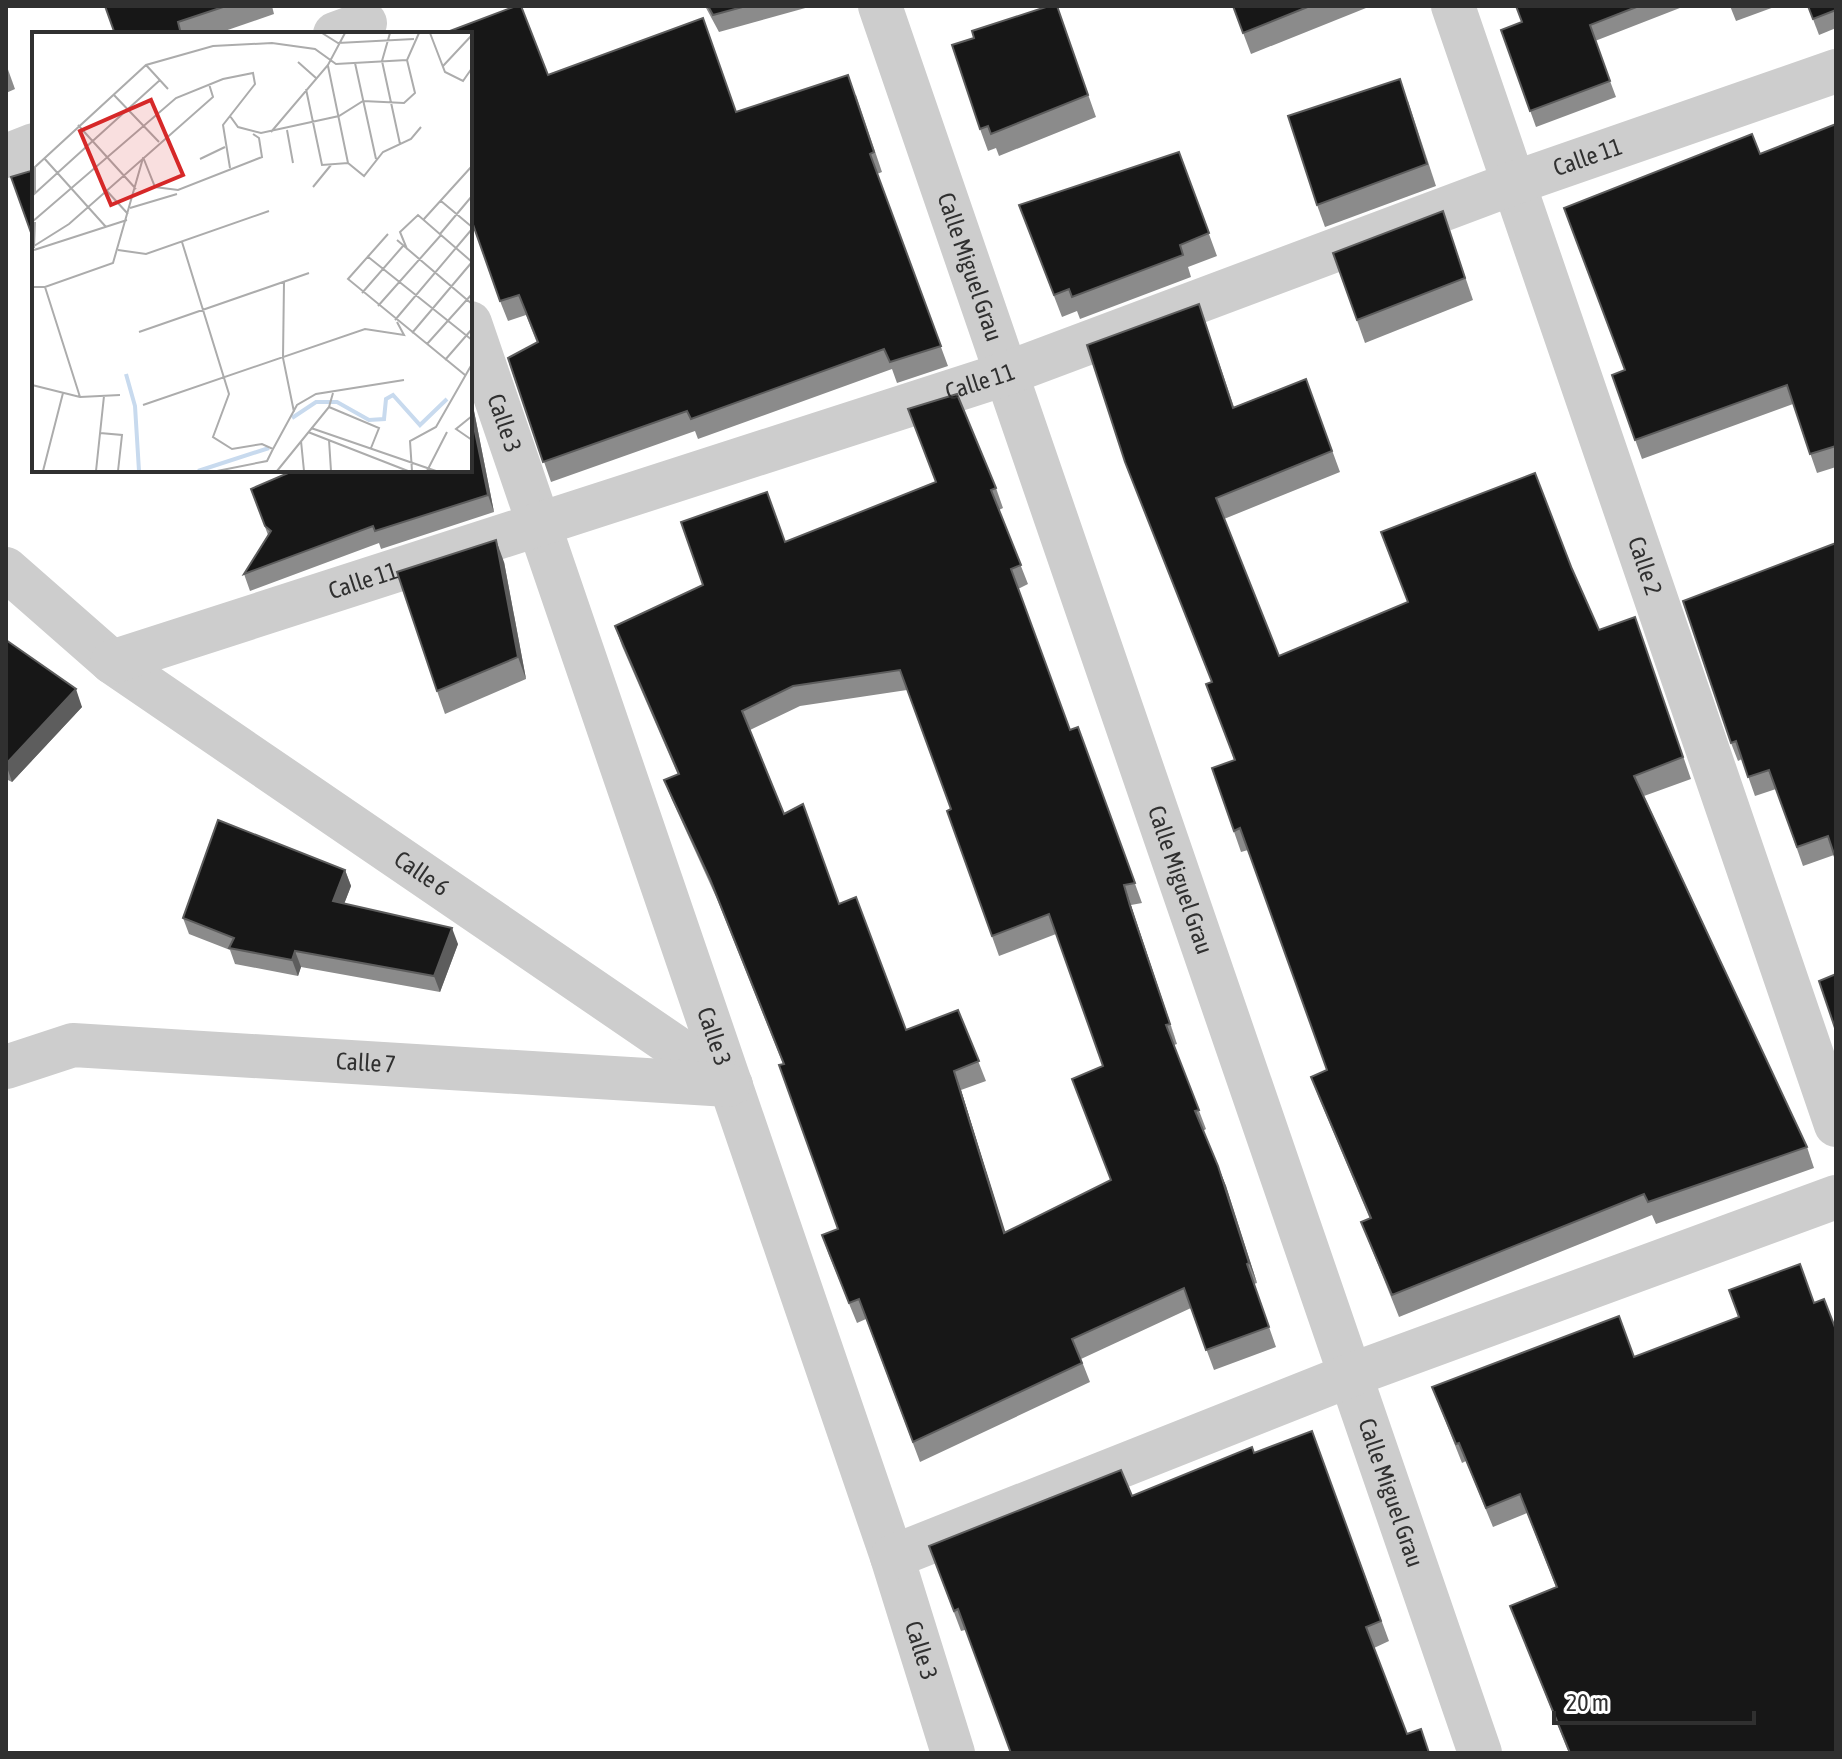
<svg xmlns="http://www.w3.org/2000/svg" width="1842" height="1759" font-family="'Asap Condensed',sans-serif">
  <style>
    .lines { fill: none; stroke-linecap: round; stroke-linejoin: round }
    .street { stroke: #cdcdcd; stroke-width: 44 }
    .wall { fill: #8b8b8b; fill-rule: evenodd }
    .shaded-wall { fill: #5d5d5d }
    .building { fill: #171717; stroke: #5d5d5d; stroke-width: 2; fill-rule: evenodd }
    .labels { text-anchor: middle; stroke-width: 8; stroke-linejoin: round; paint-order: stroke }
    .street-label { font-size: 24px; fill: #303030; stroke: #fff }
    .inset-river { fill: none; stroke: #c8daee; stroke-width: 4 }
    .inset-road { fill: none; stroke: #acacac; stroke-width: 2 }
    .view { fill: #d62828; fill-opacity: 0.15; stroke: #d62828; stroke-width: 4 }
    .inset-edge { fill: none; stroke: #303030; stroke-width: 4 }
  </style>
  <rect width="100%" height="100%" fill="#fff"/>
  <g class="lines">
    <g class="street">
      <path id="s1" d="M880 6 1480 1753"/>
      <path id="s2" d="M1453 6 1836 1125"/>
      <path d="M335 34 365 23"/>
      <path d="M6 156 34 145"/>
      <path id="s3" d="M470 323 892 1557 953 1753"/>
      <path id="s4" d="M6 569 112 662 731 1085"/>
      <path id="s5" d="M112 662 1005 374 1514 183 1836 71"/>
      <path id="s6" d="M6 1067 73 1045 728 1085"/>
      <path d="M892 1557 1351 1375 1836 1197"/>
    </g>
  </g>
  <g class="wall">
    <path d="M105 6H272L274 14 216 34H115Z"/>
    <path d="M705 6H809V7L719 32Z"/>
    <path d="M1057 6 1096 117 999 156 996 148 988 151 980 129Z"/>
    <path d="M1233 6H1371L1251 54Z"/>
    <path d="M1516 6H1685L1595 41 1616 97 1536 127 1501 30 1522 22Z"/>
    <path d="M1730 6H1777L1736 21Z"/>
    <path d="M1808 6H1836V28L1819 35Z"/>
    <path d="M6 64 15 89 6 93Z"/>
    <path d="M548 75 737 112 856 95 882 172 877 174 948 366 897 383 892 369 698 439 695 431 551 482 508 358 537 343 526 315 508 321 500 301Z"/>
    <path d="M1408 101 1436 186 1325 227 1317 205Z"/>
    <path d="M1836 124V467L1817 473 1793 404 1642 459 1612 375 1625 370 1760 154Z"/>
    <path d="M1179 152 1217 256 1188 267 1191 277 1080 319 1077 311 1062 317 1019 205Z"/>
    <path d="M1443 211 1473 300 1365 343 1333 253Z"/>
    <path d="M1199 304 1234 407 1306 379 1340 472 1224 519 1279 656 1572 569 1599 630 1635 617 1691 779 1644 796 1807 1147 1814 1168 1656 1224 1652 1215 1399 1317 1361 1222 1370 1219 1319 1098 1311 1077 1327 1070 1248 850 1241 852 1212 768 1234 760 1211 682Z"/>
    <path d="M474 411 494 512 381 549 379 543 250 591 244 574 268 535 251 489Z"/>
    <path d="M996 488 1003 508 999 510 1028 584 1018 589 1070 730 1078 727 1142 903 1131 905 1137 926 1177 1044 1174 1045 1206 1129 1203 1131 1226 1186 1257 1283 1254 1284 1276 1347 1214 1370 1191 1308 1081 1359 1090 1382 920 1462 866 1319 857 1323 829 1255 822 1235 838 1229 783 1064 717 899 672 800 664 780 678 775 622 646 615 626 703 585ZM907 690 951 809 947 811 999 956 1056 934 1103 1066 1111 1180 1005 1233 961 1090 986 1081 958 1010 906 1030 840 904 784 814 750 730 800 706Z"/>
    <path d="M1836 543 1834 855 1803 866 1776 789 1755 796 1742 759 1738 761 1731 743Z"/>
    <path d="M504 562 526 679 445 714 437 691Z"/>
    <path d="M6 640 82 707 12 782 6 779Z"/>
    <path d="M345 870 351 886 344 904 458 944 440 992 301 967 298 976 235 964 230 950 189 934 183 918Z"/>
    <path d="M1814 1303 1836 1753H1569L1510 1606 1556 1587 1527 1513 1493 1527 1466 1461 1462 1463 1432 1387 1634 1357Z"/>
    <path d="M1312 1431 1389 1641 1374 1648 1407 1734 1429 1753 965 1630 961 1631 929 1546 1132 1496 1254 1453Z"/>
  </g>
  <g class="shaded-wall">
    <path d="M470 401 474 411 494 512 488 495 470 407Z"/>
    <path d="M496 540 504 562 526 679 518 657Z"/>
    <path d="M76 689 82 707 12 782 6 764Z"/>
    <path d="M345 870 351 886 339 917 333 901Z"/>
    <path d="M1124 885 1131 905 1177 1044 1130 906Z"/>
    <path d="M452 928 458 944 440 992 434 976Z"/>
    <path d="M295 951 301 967 298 976 292 960Z"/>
    <path d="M954 1071 961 1090 1012 1253 1004 1233Z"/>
    <path d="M1218 1166 1226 1186 1257 1283 1249 1263Z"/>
  </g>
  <g class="building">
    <path d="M105 6H226L178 22 181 34H115Z"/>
    <path d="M516 6H521L548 75 703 18 736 112 848 75 874 152 870 154 941 346 890 362 884 349 691 419 687 411 543 462 508 358 538 342 519 295 500 301 470 216V34H442Z"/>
    <path d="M708 6H746L713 15Z"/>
    <path d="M1049 6H1057L1088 95 991 134 988 126 980 129 952 45 974 38 972 31Z"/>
    <path d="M1233 6H1310L1243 33Z"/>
    <path d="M1516 6H1639L1590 25 1610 81 1530 111 1501 30 1522 22Z"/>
    <path d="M1808 6H1836V10L1813 19Z"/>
    <path d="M1400 79 1427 164 1317 205 1288 116Z"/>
    <path d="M1836 124V446L1810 454 1787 385 1635 440 1612 375 1625 370 1564 208 1752 134 1760 154Z"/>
    <path d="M1179 152 1209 233 1180 245 1183 255 1072 297 1069 289 1054 295 1019 205Z"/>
    <path d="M34 170V241L11 177Z"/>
    <path d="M1443 211 1465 278 1357 320 1333 253Z"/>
    <path d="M1199 304 1233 408 1306 379 1332 451 1216 498 1279 656 1408 602 1381 532 1535 473 1572 569 1599 630 1635 617 1683 757 1634 776 1807 1147 1648 1202 1644 1194 1392 1295 1361 1222 1371 1218 1311 1077 1327 1070 1240 828 1234 831 1212 768 1235 760 1206 684 1212 682 1125 462 1087 345Z"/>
    <path d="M957 394 996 488 991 490 1021 565 1011 569 1070 730 1078 727 1135 883 1124 885 1130 906 1170 1024 1166 1025 1199 1110 1195 1111 1218 1166 1249 1263 1247 1264 1269 1327 1206 1350 1184 1288 1072 1339 1082 1363 913 1442 859 1299 849 1303 822 1235 838 1229 779 1065 784 1064 710 879 664 780 679 774 615 626 703 585 681 522 767 492 785 542 936 482 908 409ZM900 670 951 809 947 811 992 936 1049 914 1103 1066 1072 1079 1111 1180 1004 1233 954 1071 979 1061 958 1010 906 1030 856 897 839 904 803 804 784 814 742 711 793 686Z"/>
    <path d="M470 407 488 495 375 531 373 526 244 574 271 531 265 526 251 489 295 470H470Z"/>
    <path d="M496 540 518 657 437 691 397 572Z"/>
    <path d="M1836 543V860L1828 836 1797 847 1769 770 1748 777 1736 741 1731 743 1683 601Z"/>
    <path d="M6 640 76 689 6 764Z"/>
    <path d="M218 820 345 870 333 901 452 928 434 976 295 951 292 960 229 948 234 938 183 918Z"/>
    <path d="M1836 974V1031L1819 981Z"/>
    <path d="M1800 1264 1814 1303 1824 1299 1836 1330V1753H1570L1510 1606 1557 1587 1520 1494 1486 1508 1459 1443 1456 1444 1432 1387 1619 1316 1634 1357 1739 1317 1729 1290Z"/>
    <path d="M1312 1431 1381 1621 1366 1627 1407 1734 1421 1729 1429 1753H1011L958 1609 954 1611 929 1546 1121 1470 1132 1496 1252 1447 1254 1453Z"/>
  </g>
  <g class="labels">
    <g class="street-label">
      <text dy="8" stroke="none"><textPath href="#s5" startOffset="1560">Calle 11</textPath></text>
      <text dy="8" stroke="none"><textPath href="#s1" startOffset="276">Calle Miguel Grau</textPath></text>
      <text dy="8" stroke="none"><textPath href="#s5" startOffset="912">Calle 11</textPath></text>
      <text dy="8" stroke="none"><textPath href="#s3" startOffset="106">Calle 3</textPath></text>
      <text dy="8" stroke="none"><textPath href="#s2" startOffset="592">Calle 2</textPath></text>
      <text dy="8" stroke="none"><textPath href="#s5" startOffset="264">Calle 11</textPath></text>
      <text dy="8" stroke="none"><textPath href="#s4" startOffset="516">Calle 6</textPath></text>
      <text dy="8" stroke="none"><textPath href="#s1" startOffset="924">Calle Miguel Grau</textPath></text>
      <text dy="8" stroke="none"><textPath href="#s3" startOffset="754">Calle 3</textPath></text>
      <text dy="8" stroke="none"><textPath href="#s6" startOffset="364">Calle 7</textPath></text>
      <text dy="8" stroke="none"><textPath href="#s1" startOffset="1572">Calle Miguel Grau</textPath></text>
      <text dy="8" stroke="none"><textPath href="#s3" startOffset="1402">Calle 3</textPath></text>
    </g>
  </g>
  <g transform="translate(32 32)">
    <rect width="440" height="440" fill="#fff"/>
    <path class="inset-river" d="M94 342 103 374 107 439M260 386 284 370H305L337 388 352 387 354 367 361 363 388 393 415 367M166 439 237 416"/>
    <path class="inset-road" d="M290 1 306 11 382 7M358 1 350 29 368 112M398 1 413 40 431 49 440 36M266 30 284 46M323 31 344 127M114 33 136 57M296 34 316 131M411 34 440 3M274 57 290 133 316 131 332 144 351 120 379 107 389 95M81 62 127 110M198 84 206 95 229 101 307 84 331 69 372 71 383 61 375 28 387 1M46 93 104 157M255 98 261 131M239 100 296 33 313 1M111 125 123 155 146 158 230 125 227 106 221 102M12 126 74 195M168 127 193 115M281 155 299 133M74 158 96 182M3 161V135L114 33 181 14 240 11 283 17 304 32 375 28M0 164 128 48M409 169 440 195M98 176 145 162M392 187 440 134M0 190 144 66 191 47 221 41 223 52 191 93 198 136M356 202 316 247 433 343M408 202 440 164M365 208 440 272M150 210 197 362 181 405 200 417 230 412 241 417 235 429 185 439M2 214 37 192 181 65 177 52M2 216 3 190M375 217 368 200 386 183 440 230M2 218 95 188M86 218 114 222 237 179M335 224 440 308M252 250 251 326 262 380M0 255H13L81 231 111 126M13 255 48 365M330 261 371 214M346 274 409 203M363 288 440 197M107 300 277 241M380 301 440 230M395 312 440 262M413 328 440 297M0 353 48 365 88 363M111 373 333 297 372 303 365 290M297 375 347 396 339 416M440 384 424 397 440 408M279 396 404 439M276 400 376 439M68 401 90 403 86 439M297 408 299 439M269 409 272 439M241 417 265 373 284 362 372 348M11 439 31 361M64 439 72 364M245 439 297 375 301 361M380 439 378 409 404 395 440 332M395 439 415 400"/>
    <path class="view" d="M119 68 151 143 79 173 48 99Z"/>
    <rect width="440" height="440" class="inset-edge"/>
  </g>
  <rect width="1842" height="1759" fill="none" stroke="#303030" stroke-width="16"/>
  <path d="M1554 1711v12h200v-12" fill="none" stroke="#303030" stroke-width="4"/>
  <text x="1566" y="1711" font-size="24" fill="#303030" stroke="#ffffff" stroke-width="6" paint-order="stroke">20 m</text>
</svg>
